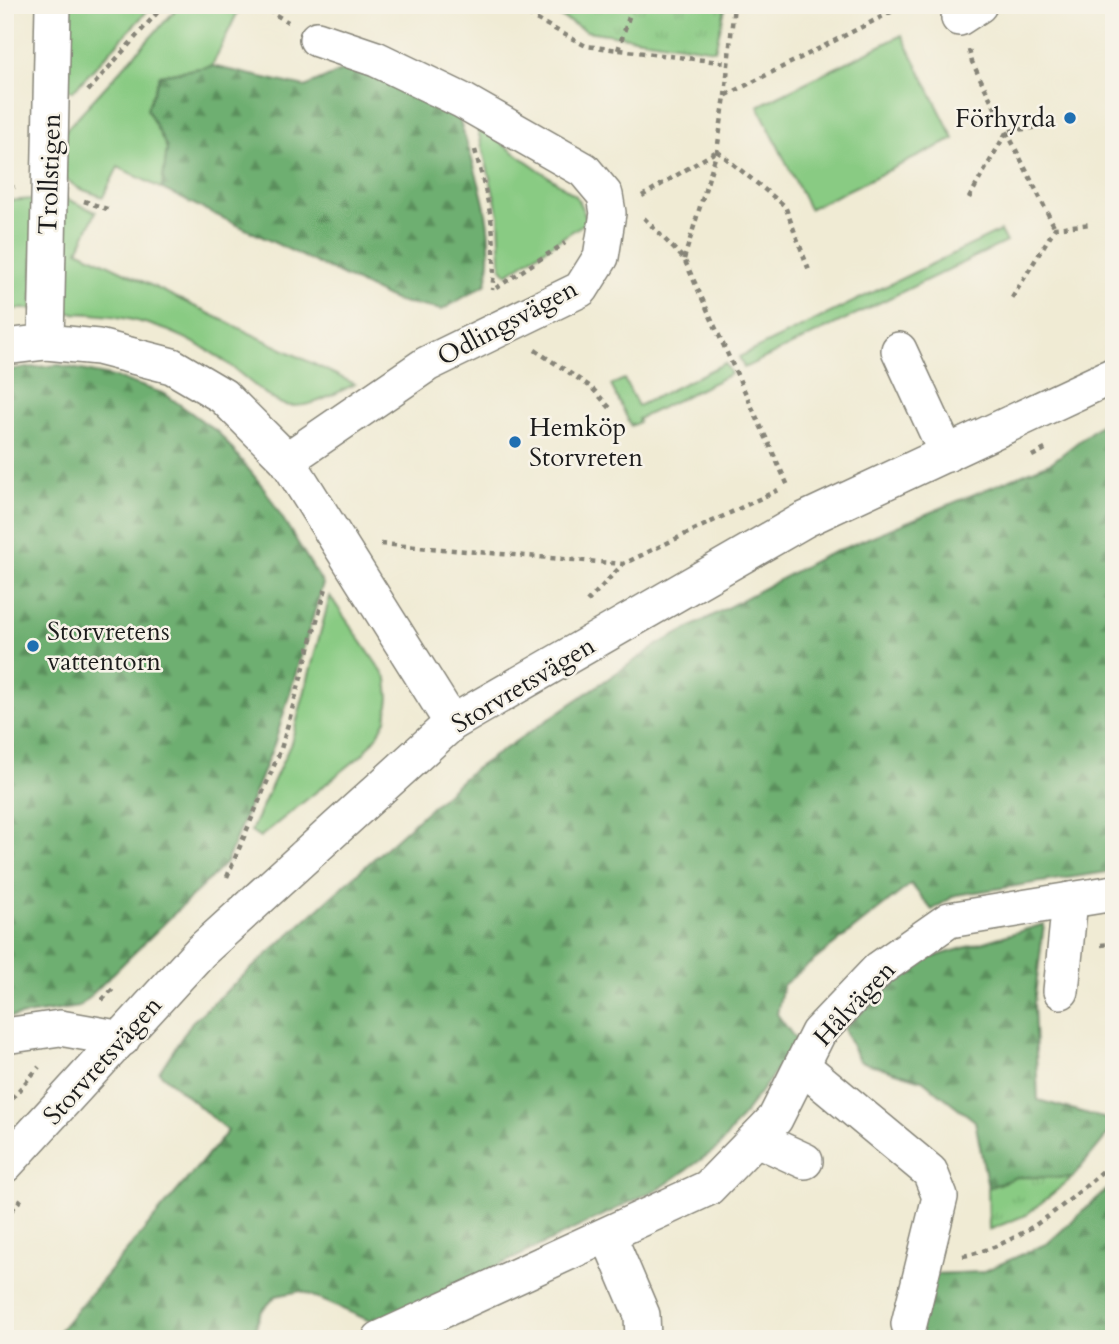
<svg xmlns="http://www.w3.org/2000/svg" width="1119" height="1344" font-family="Cardo,serif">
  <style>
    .grass { fill: #89cb83; stroke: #527450; stroke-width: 2 }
    .forest { fill: url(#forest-firs); stroke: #456646; stroke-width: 2 }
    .park { fill: url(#park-tufts); stroke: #527450; stroke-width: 2 }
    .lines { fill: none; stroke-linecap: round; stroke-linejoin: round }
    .minor-casing { stroke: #868478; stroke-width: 38 }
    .path { stroke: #868478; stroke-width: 4.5; stroke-dasharray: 5 5; stroke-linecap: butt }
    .minor { stroke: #fff; stroke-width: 35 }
    .poi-dot { fill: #1f6fb2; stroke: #f7f3e8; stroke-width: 2.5 }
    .labels { text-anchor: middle; stroke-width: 5; stroke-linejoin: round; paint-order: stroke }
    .poi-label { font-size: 26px; fill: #1c1c1c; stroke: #f7f3e8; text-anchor: start }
    .street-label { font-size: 26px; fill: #1c1c1c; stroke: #f7f3e8 }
  </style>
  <defs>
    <pattern id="forest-firs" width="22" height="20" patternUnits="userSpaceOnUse" patternTransform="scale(1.75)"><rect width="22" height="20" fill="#6eaf71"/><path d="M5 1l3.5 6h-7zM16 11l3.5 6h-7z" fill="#5a8e5c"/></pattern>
    <pattern id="park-tufts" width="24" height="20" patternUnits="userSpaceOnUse" patternTransform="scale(1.75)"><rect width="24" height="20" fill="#89cb83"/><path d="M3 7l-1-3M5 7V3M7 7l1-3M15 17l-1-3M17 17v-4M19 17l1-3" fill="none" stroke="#76ae71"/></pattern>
  </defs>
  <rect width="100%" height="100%" fill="#f7f3e8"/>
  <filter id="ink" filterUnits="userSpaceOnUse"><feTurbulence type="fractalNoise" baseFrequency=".0143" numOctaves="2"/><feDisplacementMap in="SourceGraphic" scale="14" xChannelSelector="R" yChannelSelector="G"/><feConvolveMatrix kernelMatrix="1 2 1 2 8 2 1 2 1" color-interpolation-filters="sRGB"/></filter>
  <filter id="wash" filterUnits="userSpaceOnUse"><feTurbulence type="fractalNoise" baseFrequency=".00686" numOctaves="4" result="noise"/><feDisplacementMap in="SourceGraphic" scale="28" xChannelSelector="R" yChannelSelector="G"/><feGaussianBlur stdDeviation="1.57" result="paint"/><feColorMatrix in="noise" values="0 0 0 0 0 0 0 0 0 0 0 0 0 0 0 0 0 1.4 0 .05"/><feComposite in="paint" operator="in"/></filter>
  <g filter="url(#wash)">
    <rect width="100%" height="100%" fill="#f0ebd4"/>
    <g class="grass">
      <path d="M64 5H153L73 91 64 88Z"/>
      <path d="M180 5H241L212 66 160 75 147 109 167 148 162 189 118 167 103 197 78 188 62 176 63 133Z"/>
      <path d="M902 35 954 139 809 209 758 106Z"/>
      <path d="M477 126 576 196 588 221 507 274 501 267 499 215Z"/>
      <path d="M58 195 96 212 78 250 355 384C333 394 310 410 285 405 272 403 234 367 220 358 173 326 119 312 63 313Z"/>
      <path d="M34 199 32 309H13L5 288V201Z"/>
      <path d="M1000 231 1006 242 744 368 739 357Z"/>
      <path d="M725 363 731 374 638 419 639 422 631 426 611 385 624 379 638 406Z"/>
      <path d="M330 596 387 679 389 698 386 720 377 737 362 755 260 837 251 831 291 743Z"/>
    </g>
    <g class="forest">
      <path d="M359 63 458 115C475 172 498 223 486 284L442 310 396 301 162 189 167 148 147 109 160 75 212 66 305 87Z"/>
      <path d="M59 365 118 378 165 394 219 433 264 488 323 584 275 742 226 863 79 1007 5 1018V370Z"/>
      <path d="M1114 414V871L956 895 932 910 911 884 783 985 777 1014 796 1040 771 1078 719 1147 662 1187 377 1324 301 1291 276 1296 261 1312 252 1339H52L228 1131 159 1072 192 1022 469 773 659 644 820 558 1052 462Z"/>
      <path d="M1044 924 1034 1003 1038 1100 1114 1121V1127L1072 1178 1017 1177 988 1188 975 1121 922 1080 859 1061 844 1029 913 963Z"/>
      <path d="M1114 1183V1339H912L934 1274 982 1272 1048 1243Z"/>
    </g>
    <g class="park">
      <path d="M539 5H726L715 50 586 31Z"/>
      <path d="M1017 1177 1072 1178 1026 1215 989 1230 988 1188Z"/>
    </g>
  </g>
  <g filter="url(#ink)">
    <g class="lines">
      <g class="minor-casing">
        <g id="minor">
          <path d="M959 18 979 5"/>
          <path d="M46 342 53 5"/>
          <path d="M5 347 46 342 98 347 172 366 223 396 287 460 452 723"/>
          <path d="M899 350 947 454"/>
          <path d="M287 460 427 364 581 289 601 257 608 213 605 195 584 170 463 101 376 59 317 39"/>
          <path d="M1061 991 1070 900"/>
          <path d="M5 1036 60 1028 122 1039"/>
          <path d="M802 1066 930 1172 940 1197 909 1324"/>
          <path d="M757 1139 805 1161"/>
          <path d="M5 1165 201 951 452 723 804 520 1114 375"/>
          <path d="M608 1235 642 1315 643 1339"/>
          <path d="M380 1339 708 1188 775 1119 818 1033 879 969 949 920 1114 893"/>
        </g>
      </g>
      <g class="path">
        <path d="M259 5 288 22"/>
        <path d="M510 5 586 46 728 63"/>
        <path d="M618 50 633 5"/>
        <path d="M969 50 972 62 1055 228"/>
        <path d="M88 91 164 5"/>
        <path d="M725 96 734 5"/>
        <path d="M475 150C488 199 499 238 492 290"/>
        <path d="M717 151 785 206 810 273"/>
        <path d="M5 190 15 187"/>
        <path d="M642 196 717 151"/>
        <path d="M969 198 1007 131 1041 127"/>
        <path d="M84 201 110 210"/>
        <path d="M644 218 684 259 789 488"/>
        <path d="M684 259 717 151 725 96 905 5"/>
        <path d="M496 288 565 243"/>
        <path d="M1012 298 1055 228 1091 224"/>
        <path d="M535 350 591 387 611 409"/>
        <path d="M1032 456 1049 447"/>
        <path d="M381 544 623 564 778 490"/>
        <path d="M587 602 622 565"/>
        <path d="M227 877 281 749 326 588"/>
        <path d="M1101 945 1114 944"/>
        <path d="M102 1000 116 986"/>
        <path d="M5 1106 39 1067"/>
        <path d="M5 1218 23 1197"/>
        <path d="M963 1256C1021 1245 1071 1200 1114 1161"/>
      </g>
      <use href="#minor" class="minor"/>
    </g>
  </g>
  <g class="poi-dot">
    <circle cx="1070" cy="118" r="7"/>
    <circle cx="515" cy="442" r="7"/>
    <circle cx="33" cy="646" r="7"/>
  </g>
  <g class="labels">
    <g class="poi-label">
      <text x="1056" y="127" text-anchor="end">Förhyrda</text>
      <text x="529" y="436">Hemköp<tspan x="529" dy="30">Storvreten</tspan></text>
      <text x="47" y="640">Storvretens<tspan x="47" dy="30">vattentorn</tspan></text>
    </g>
    <g class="street-label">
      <text transform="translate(49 174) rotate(-88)" y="9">Trollstigen</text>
      <text transform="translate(507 322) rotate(-28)" y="9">Odlingsvägen</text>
      <text transform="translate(523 684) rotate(-31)" y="9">Storvretsvägen</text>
      <text transform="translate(854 1003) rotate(-47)" y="9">Hålvägen</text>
      <text transform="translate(102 1060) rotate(-48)" y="9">Storvretsvägen</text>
    </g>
  </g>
  <rect width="1119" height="1344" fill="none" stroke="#f7f3e8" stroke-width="28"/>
</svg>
